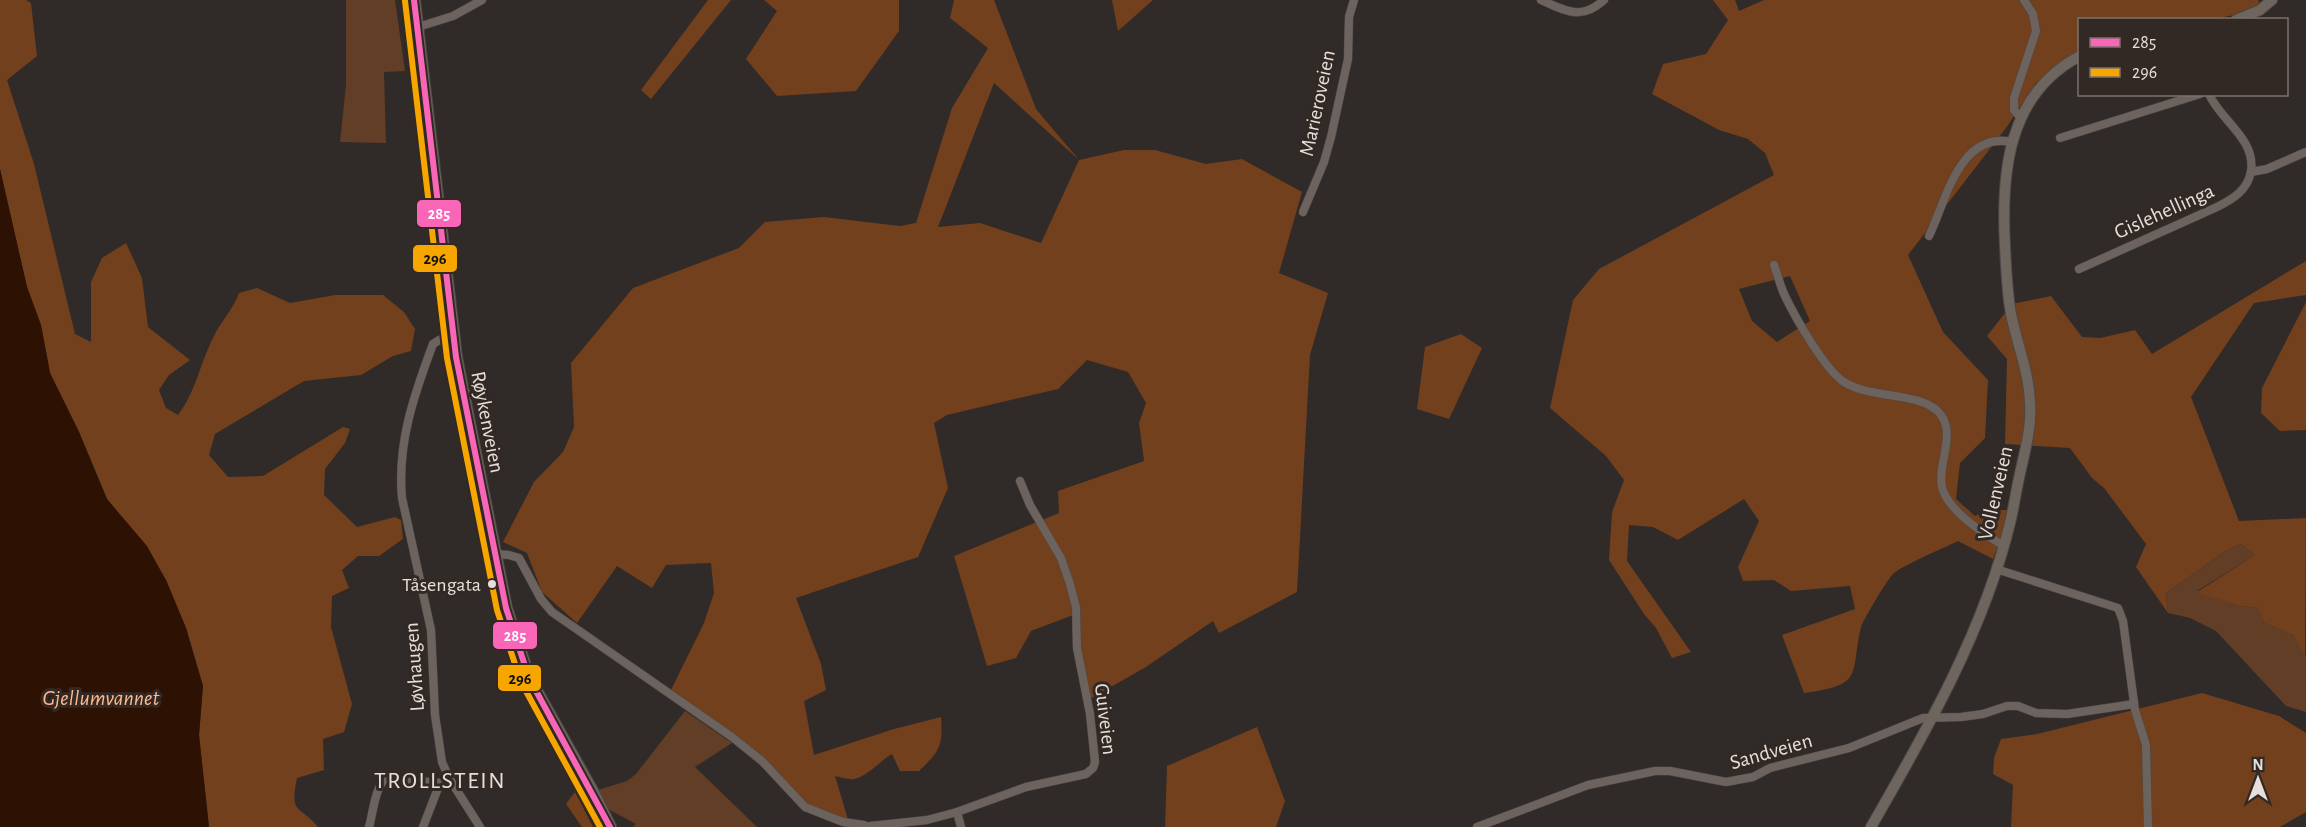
<svg xmlns="http://www.w3.org/2000/svg" width="2306" height="827" font-family="'Alegreya Sans',sans-serif">
  <style>
    .green { fill: #623e27 }
    .forest { fill: #72401d; fill-rule: evenodd }
    .water { fill: #2d1204 }
    .lines { fill: none; stroke-linecap: round; stroke-linejoin: round }
    .street-casing { stroke: #4c4845; stroke-width: 9 }
    .secondary-casing { stroke: #4c4845; stroke-width: 12 }
    .primary-casing { stroke: #4c4845; stroke-width: 14 }
    .street { stroke: #6c625e; stroke-width: 8 }
    .secondary { stroke: #6e655f; stroke-width: 10 }
    .primary { stroke: #6c625e; stroke-width: 12 }
    .bus-1-casing { stroke: #332924; stroke-width: 10 }
    .bus-2-casing { stroke: #332924; stroke-width: 10 }
    .bus-1 { stroke: #fa66b7; stroke-width: 6 }
    .bus-2 { stroke: #f7a600; stroke-width: 6 }
    .bus-dot { fill: #e6dfdb; stroke: #332924; stroke-width: 2 }
    .labels { text-anchor: middle; stroke-width: 6; stroke-linejoin: round; paint-order: stroke }
    .bus-label { font-size: 20px; fill: #e6dfdb; stroke: #332924; text-anchor: end }
    .street-label { font-size: 21px; fill: #e6dfdb; stroke: #332924 }
    .water-label { font-size: 22px; font-style: italic; fill: #ffb98e; stroke: #332924 }
    .quarter-label { font-size: 24px; letter-spacing: 1.5px; fill: #e6dfdb; stroke: #332924 }
    .line-badge { stroke: #332924; stroke-width: 2 }
    .badge-label { font-size: 16px; text-anchor: middle; font-weight: bold; fill: #fff }
    .pale-badge-label { font-size: 16px; text-anchor: middle; font-weight: bold; fill: #111 }
  </style>
  <rect width="100%" height="100%" fill="#302a28"/>
  <g class="green">
    <path d="M346 0H395L405 71 384 72 386 143 340 142 346 85Z"/>
    <path d="M2241 544 2255 555 2197 591 2239 606 2260 608 2264 623 2293 635 2306 656V712L2286 706 2216 631 2190 618 2168 613 2166 593 2227 550Z"/>
    <path d="M685 711 732 743 695 767 757 827H633L636 824 608 809 598 790 627 781 636 774Z"/>
  </g>
  <g class="forest">
    <path d="M0 0H26L31 3 37 56 7 80 34 164 75 334 91 342V282L102 258 126 243 142 278 148 327 190 360 169 375 159 390 166 408 178 415C197 389 199 366 213 338 220 322 233 310 239 293L257 288 290 303 335 295H383L404 312 415 329 411 351 393 356 361 375 304 381 215 434 209 455 228 477 263 476 343 427 350 429 345 443 325 469 324 495 357 527 395 517 401 520 403 539 379 556H358L342 570 349 588 332 596 331 627 352 704 344 732 323 739 324 770 297 778C289 816 300 804 318 827H209L199 735 203 686 186 628 166 580 107 499 79 432 50 373 41 325 27 287 0 169Z"/>
    <path d="M708 0H731L651 99 641 90Z"/>
    <path d="M764 0H899V31L856 91 777 96 746 59 777 11Z"/>
    <path d="M954 0H994L1036 109 1079 160 1124 150H1155L1206 164 1242 159 1302 192 1279 273 1328 293 1310 355 1297 592 1219 633 1213 621 1146 667 1088 700 1073 615 1031 631 1016 658 987 666 954 556 1059 513 1058 491 1144 461 1139 423 1146 403 1128 372 1087 360 1058 389 947 415 934 423 948 488 918 557 796 598 821 664 826 690 804 701 814 755 894 729 941 717C943 746 940 751 919 771H900L892 754C880 761 868 776 854 779 849 780 840 777 835 776L849 823 803 805 755 757 668 696 704 623 714 593 711 563 666 565 652 588 617 566 577 623 542 592 527 553 503 542 534 482 563 452 574 427 571 363 633 288 739 248 765 222 824 217 900 226 916 223 952 108 988 48 950 18ZM994 83 1079 160 1041 243 980 223 938 227Z"/>
    <path d="M1112 0H1153L1118 31Z"/>
    <path d="M1713 0H1735L1739 11 1764 0H2258L2260 4 2234 15 2215 19 2080 20 2079 49 2036 83 2006 128 1908 255 1943 332 1988 380 1985 438 1960 463 1956 499 1975 516 1989 510H2008L2003 533 1993 559 1958 541C1944 548 1900 566 1892 575 1885 584 1864 618 1861 627 1850 675 1865 685 1804 693L1782 635 1855 609 1850 586 1791 591 1774 580 1743 581 1738 567 1759 521 1744 499 1678 540 1653 527 1629 525 1627 561 1691 652 1672 658 1656 628 1644 614 1609 560 1612 512 1624 480 1606 456 1550 408 1573 300 1599 269 1774 175 1765 153 1748 139 1719 130 1652 94 1663 64 1706 54 1728 20ZM1790 276 1810 321 1777 342 1752 321 1739 289Z"/>
    <path d="M2306 261V295L2254 303 2191 397 2239 521 2306 518 2305 656 2293 635 2264 623 2259 608 2239 606 2197 592 2255 555 2241 544 2227 550 2166 593 2168 613 2136 567 2146 544 2104 488 2092 478 2070 448 2005 444 2007 359 1987 336 2012 304 2051 296 2082 337 2100 338 2135 330 2152 354Z"/>
    <path d="M2306 302V430L2280 431 2261 413 2262 388Z"/>
    <path d="M1461 334 1482 348 1449 419 1417 409 1425 347Z"/>
    <path d="M2202 693 2279 716 2306 733V812L2280 827H2011L2013 785 1993 774 1994 758 2001 739 2037 734Z"/>
    <path d="M1257 727 1285 801 1276 827H1165L1167 766Z"/>
    <path d="M575 792 593 827H582L566 804Z"/>
  </g>
  <path class="water" d="M0 169 27 287 41 325 50 373 79 432 107 499 147 546 166 580 186 628 203 686 199 735 209 827H0Z"/>
  <g class="lines">
    <g class="street-casing">
      <g id="street">
        <path d="M1541 0C1566 11 1581 21 1604 0"/>
        <path d="M418 27 453 16 482 0"/>
        <path d="M2021 118 2014 110V98L2036 31 2033 14 2024 0"/>
        <path d="M2060 138 2200 94"/>
        <path d="M2251 172 2267 169 2306 152"/>
        <path d="M1303 212 1324 162 1331 137 1348 59 1349 17 1354 0"/>
        <path d="M1929 236C1946 201 1959 131 2012 142"/>
        <path d="M1774 265C1778 275 1780 286 1785 296 1795 317 1825 370 1844 382 1872 400 1924 391 1941 415 1956 435 1937 465 1942 487 1947 510 1984 534 2004 546"/>
        <path d="M2079 269 2217 207C2233 199 2248 190 2251 171 2256 139 2220 120 2209 94"/>
        <path d="M453 335 441 339 433 344C414 395 397 443 402 498L431 630 435 715 442 762 449 778 480 827"/>
        <path d="M495 554 509 555 519 558 541 599 552 612 732 737 762 761 805 807 843 822 864 825"/>
        <path d="M1996 569 2118 608 2123 621 2135 710 2146 745 2148 827"/>
        <path d="M957 812 961 827"/>
        <path d="M369 827C373 813 375 787 386 778L440 783 449 778"/>
        <path d="M423 827 440 783"/>
        <path d="M861 827 927 820 957 812 1026 787 1086 774 1093 768 1095 762 1090 714 1077 648 1076 607 1070 584 1061 558 1030 505 1020 481"/>
        <path d="M1477 827 1588 785 1655 771H1670L1726 782 1753 777 1770 768 1849 748 1923 718 1961 717 1983 714 2007 706H2018L2036 713 2067 714 2134 704"/>
      </g>
    </g>
    <g class="secondary-casing">
      <g id="secondary">
        <path d="M2236 20 2260 10 2272 0"/>
        <path d="M1871 827C1927 730 1985 629 2011 519 2014 505 2016 492 2019 478 2024 454 2032 428 2030 403 2029 372 2017 344 2011 314 2007 292 2006 269 2005 246 2001 174 2007 94 2080 56"/>
      </g>
    </g>
    <g class="primary-casing">
      <path id="primary" d="M414 0 456 357 506 608 529 678 592 791 610 827"/>
    </g>
    <use href="#street" class="street"/>
    <use href="#secondary" class="secondary"/>
    <use href="#primary" class="primary"/>
    <g class="bus-1-casing">
      <path id="bus-1" d="M414 0 456 357 506 608 529 678 610 827"/>
    </g>
    <g class="bus-2-casing">
      <path id="bus-2" d="M405 1 447 358 497 610 521 682 600 827"/>
    </g>
    <use href="#bus-1" class="bus-1"/>
    <use href="#bus-2" class="bus-2"/>
  </g>
  <circle class="bus-dot" cx="492" cy="584" r="5"/>
  <g class="labels">
    <g class="bus-label">
      <text x="481" y="591">Tåsengata</text>
    </g>
    <g class="street-label">
      <text transform="translate(1317 103) rotate(-78)" y="7">Marieroveien</text>
      <text transform="translate(2164 211) rotate(-24)" y="7">Gislehellinga</text>
      <text transform="translate(488 422) rotate(79)" y="7">Røykenveien</text>
      <text transform="translate(1995 493) rotate(-77)" y="7">Vollenveien</text>
      <text transform="translate(414 667) rotate(-94)" y="7">Løvhaugen</text>
      <text transform="translate(1106 719) rotate(83)" y="7">Guiveien</text>
      <text transform="translate(1771 751) rotate(-16)" y="7">Sandveien</text>
    </g>
    <g class="water-label">
      <text x="101" y="705">Gjellumvannet</text>
    </g>
    <g class="quarter-label">
      <text x="440" y="788">TROLLSTEIN</text>
    </g>
  </g>
  <g class="line-badge">
    <rect x="416" y="199" width="46" height="29" rx="6" fill="#fa66b7"/>
    <rect x="412" y="244" width="46" height="29" rx="6" fill="#f7a600"/>
    <rect x="492" y="621" width="46" height="29" rx="6" fill="#fa66b7"/>
    <rect x="497" y="664" width="45" height="28" rx="6" fill="#f7a600"/>
  </g>
  <g class="badge-label">
    <text x="439" y="219">285</text>
    <text x="515" y="641">285</text>
  </g>
  <g class="pale-badge-label">
    <text x="435" y="264">296</text>
    <text x="520" y="684">296</text>
  </g>
  <rect x="2078" y="18" width="210" height="78" fill="#332924" stroke="#7b726d" stroke-width="1.5"/>
  <rect x="2090" y="38" width="30" height="9" fill="#fa66b7" stroke="#7b726d" stroke-width="1.5"/>
  <text x="2132" y="48" font-size="18" fill="#e6dfdb">285</text>
  <rect x="2090" y="68" width="30" height="9" fill="#f7a600" stroke="#7b726d" stroke-width="1.5"/>
  <text x="2132" y="78" font-size="18" fill="#e6dfdb">296</text>
  <g transform="translate(2258 779)" stroke="#332924" stroke-width="4.5" paint-order="stroke">
  <path d="M0-4.5L10 22L0 15L-10 22Z" fill="#e6dfdb"/>
  <text y="-9" font-size="16" font-weight="bold" text-anchor="middle" fill="#e6dfdb">N</text>
  </g>
</svg>
